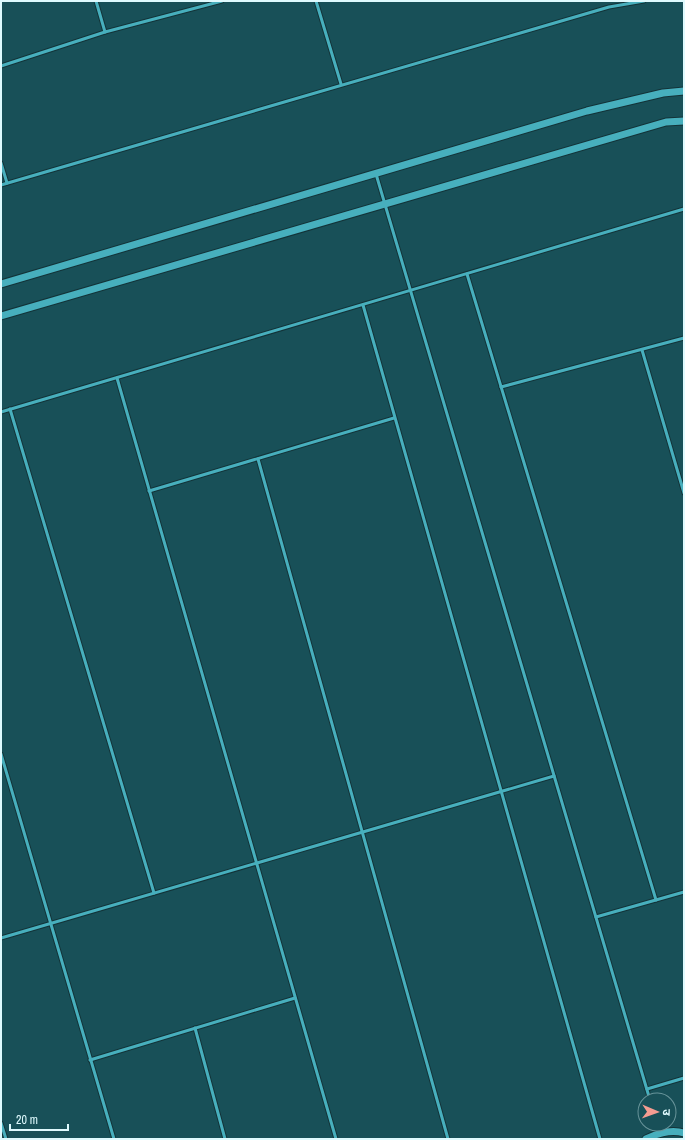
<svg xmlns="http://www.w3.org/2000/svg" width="685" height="1140" font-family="'Archivo Narrow','Noto Sans Devanagari',sans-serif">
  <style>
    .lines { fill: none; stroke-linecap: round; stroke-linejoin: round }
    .service-casing { stroke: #133338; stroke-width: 5 }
    .tertiary-casing { stroke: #133338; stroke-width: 9 }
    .service { stroke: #47afbd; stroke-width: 3 }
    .tertiary { stroke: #47afbd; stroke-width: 7 }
  </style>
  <rect width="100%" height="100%" fill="#185058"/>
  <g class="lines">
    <g class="service-casing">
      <g id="service">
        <path d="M96 1 105 32"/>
        <path d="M316 1 341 84"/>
        <path d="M1 66 105 32 222 1"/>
        <path d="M1 163 7 183"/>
        <path d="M376 174 650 1100"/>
        <path d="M1 185 609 7 644 1"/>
        <path d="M467 274 656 900"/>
        <path d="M363 305 600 1139"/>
        <path d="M642 350 684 493"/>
        <path d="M117 378 336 1139"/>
        <path d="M501 387 684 338"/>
        <path d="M10 409 154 893"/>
        <path d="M1 412 684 209"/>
        <path d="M258 459 448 1139"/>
        <path d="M149 491 394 418"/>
        <path d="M1 754 114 1139"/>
        <path d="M596 917 684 892"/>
        <path d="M1 938 554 776"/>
        <path d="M195 1028 225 1139"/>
        <path d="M90 1060 295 998"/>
        <path d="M647 1089 684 1078"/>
        <path d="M1 1123 6 1139"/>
        <path d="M657 1124 659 1133"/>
      </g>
    </g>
    <g class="tertiary-casing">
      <g id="tertiary">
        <path d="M1 284 587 111 663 93 684 91"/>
        <path d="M1 316 666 122 684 121"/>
        <path d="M646 1139C658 1133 671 1129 684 1133"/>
      </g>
    </g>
    <use href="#service" class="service"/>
    <use href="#tertiary" class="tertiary"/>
  </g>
  <rect width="685" height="1140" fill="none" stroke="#dffafe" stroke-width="4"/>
  <g transform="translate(657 1112) rotate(92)"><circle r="19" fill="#185058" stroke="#68949a"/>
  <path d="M0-3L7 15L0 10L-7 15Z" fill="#f59c91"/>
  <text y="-6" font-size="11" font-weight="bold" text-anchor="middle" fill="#dffafe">उ</text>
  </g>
  <path d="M10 1124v6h58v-6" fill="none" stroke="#dffafe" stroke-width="2"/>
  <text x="16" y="1124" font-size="12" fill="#dffafe" stroke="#185058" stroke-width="3" paint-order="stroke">20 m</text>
</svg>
